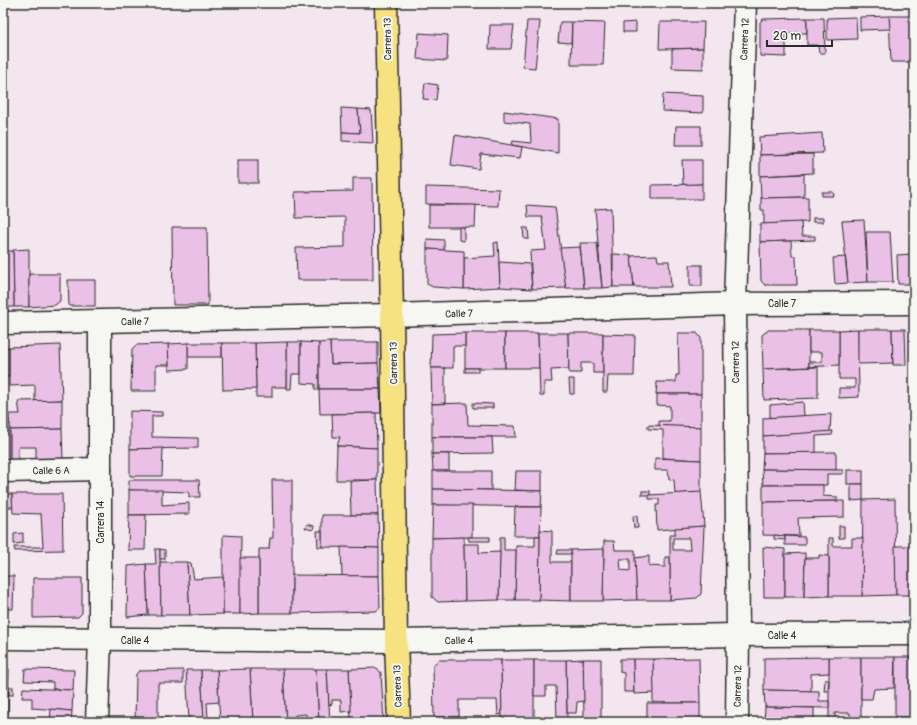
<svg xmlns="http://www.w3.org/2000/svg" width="917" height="725" font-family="Pangolin,sans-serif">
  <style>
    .building { fill: #ebc0e7; stroke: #2b2b2b; fill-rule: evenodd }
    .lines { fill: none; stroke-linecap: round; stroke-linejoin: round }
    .street-casing { stroke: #2b2b2b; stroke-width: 25 }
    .primary-casing { stroke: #2b2b2b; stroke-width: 25 }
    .street { stroke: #f6f6f2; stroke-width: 22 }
    .primary { stroke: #f7e281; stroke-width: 22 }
    .labels { text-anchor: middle; stroke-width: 4; stroke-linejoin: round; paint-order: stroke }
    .street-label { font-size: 10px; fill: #2b2b2b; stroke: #f6f6f2 }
  </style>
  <rect width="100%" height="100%" fill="#f3e6ef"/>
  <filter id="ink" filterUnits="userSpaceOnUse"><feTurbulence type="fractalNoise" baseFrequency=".025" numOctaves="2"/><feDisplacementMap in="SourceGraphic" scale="8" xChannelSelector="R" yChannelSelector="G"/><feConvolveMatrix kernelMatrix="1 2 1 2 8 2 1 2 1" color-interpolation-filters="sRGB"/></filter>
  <g filter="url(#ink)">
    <g class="building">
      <path d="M889 16H914V62H891Z"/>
      <path d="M889 16 890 29 860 30V17Z"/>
      <path d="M856 17 857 39 827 40V18Z"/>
      <path d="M807 18V33H786V57L760 56V22L763 19Z"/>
      <path d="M807 18H824L825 53H819L818 45H807Z"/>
      <path d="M527 21H540L535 68 523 67Z"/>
      <path d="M560 22H572L571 43 558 42Z"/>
      <path d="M572 22 605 23 603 65H571Z"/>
      <path d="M636 22V32H623V23Z"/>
      <path d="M660 22H704L703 48 659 49Z"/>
      <path d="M490 25H514L511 49H489Z"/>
      <path d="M419 33 448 35 447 61 417 59Z"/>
      <path d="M703 48V69L672 68V49Z"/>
      <path d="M425 83 438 85 436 100 423 99Z"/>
      <path d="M663 94 703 96V113L662 111Z"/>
      <path d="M341 108 358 109 360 133 342 132Z"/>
      <path d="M358 109 371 110 373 143 342 141V132L360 133Z"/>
      <path d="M504 111 558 119V153L512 145 513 141 531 143 530 124 504 121Z"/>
      <path d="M676 126H701V145H675Z"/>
      <path d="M822 133 823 153 760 155 759 137Z"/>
      <path d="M455 135 522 147 520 158 481 154 479 169 451 165Z"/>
      <path d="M813 154V173L760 176V155Z"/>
      <rect x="238" y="160" width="20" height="23"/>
      <path d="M682 160H702V184L683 185Z"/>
      <path d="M804 174V197L761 198 760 176Z"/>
      <path d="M353 178H372L373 280H297L296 248 345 247V217L296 218 295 192 353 191Z"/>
      <path d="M702 184V199H652V185Z"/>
      <path d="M426 187 499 189 498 206 426 204Z"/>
      <path d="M822 192H833L834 196H822Z"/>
      <path d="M808 197V222L764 224V210H761V198Z"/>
      <path d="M429 205H476L475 227H429Z"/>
      <path d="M527 205 555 207 566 288 532 289 530 251 546 250 542 217H528Z"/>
      <path d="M611 208 613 287 602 288 595 209Z"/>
      <rect x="813" y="218" width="10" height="4"/>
      <path d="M864 220 868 282 848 283 842 221Z"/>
      <path d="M801 222 802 236H815V240L760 242V224Z"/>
      <path d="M172 227H207L208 305H173Z"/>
      <path d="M459 227H464V241L459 240Z"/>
      <path d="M523 228H528L529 239H524Z"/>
      <path d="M866 232H890L893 282H868Z"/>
      <path d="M911 233H914V284H898L897 255 911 254Z"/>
      <path d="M427 239 444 240V250L427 249Z"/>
      <path d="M791 241 792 256H796L797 285H765L761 281 760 242Z"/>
      <path d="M498 242 500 287 464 289V258L495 256 494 243Z"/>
      <path d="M580 243H597L602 288H584Z"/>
      <path d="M580 247 584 288H566L560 248Z"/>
      <path d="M29 249V307H14L13 250Z"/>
      <path d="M427 249 464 251V289L433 287 427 284Z"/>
      <path d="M3 251H13L14 307H3Z"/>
      <path d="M613 254 631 255 634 287H613Z"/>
      <path d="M657 255 658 261H669L671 287H634L631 256Z"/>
      <path d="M845 257 848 283 835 284 833 258Z"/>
      <path d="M499 262 530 264 532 289 500 287Z"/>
      <rect x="690" y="265" width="12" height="21"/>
      <path d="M29 274H60V301L55 305 29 307Z"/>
      <path d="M68 280H95V306H69Z"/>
      <path d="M858 329 859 397 839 398V388H855V379H839V330Z"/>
      <path d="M858 329H892L893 363 858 364Z"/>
      <path d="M892 329H905L906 365H893Z"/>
      <path d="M768 330H809V367L763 369 762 335Z"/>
      <path d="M809 330H839V365L809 367V362H822V352H809Z"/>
      <rect x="465" y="333" width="40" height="35"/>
      <path d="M465 333V346H453V368H431L432 334Z"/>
      <path d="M505 333H538L539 368H505Z"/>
      <path d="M538 333H568L569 369 551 370 552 382H544V396H540Z"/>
      <path d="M568 333H603V373H593V363H581V373H569Z"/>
      <path d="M678 333H697L701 338V394H656L657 382H676V375H679Z"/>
      <path d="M603 334 635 335 634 376H608L607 392H603Z"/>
      <path d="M287 342H301V374H292L291 389H287Z"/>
      <path d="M287 342V387H272V397H256L255 343Z"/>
      <path d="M301 342 319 343V390H315V384L301 383Z"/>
      <path d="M330 342H378V363L331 364Z"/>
      <path d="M330 342 331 364 378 363 380 389H319V343Z"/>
      <rect x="188" y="343" width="34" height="14"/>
      <path d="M188 343V369L169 370 168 344Z"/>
      <path d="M222 343H255L256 389 223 390Z"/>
      <path d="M168 344 169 365H156V391H131L132 349 136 345Z"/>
      <path d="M60 345 62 400 35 401V385L9 386V347Z"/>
      <rect x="3" y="347" width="6" height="30"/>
      <path d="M818 367V398L764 400 763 369Z"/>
      <path d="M431 368H445V403L432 404Z"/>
      <rect x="465" y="368" width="13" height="4"/>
      <path d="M569 379H574V394H570Z"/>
      <path d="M319 389H380L381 413 320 414Z"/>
      <path d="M657 394H701V427L659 426V421H670V406L657 405Z"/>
      <path d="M62 400V429L10 430 9 414H20L18 401Z"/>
      <path d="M803 402 804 416 770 418V405Z"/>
      <path d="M467 403 468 425 515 426 516 437H432V404Z"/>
      <path d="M473 403 493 404V408H473Z"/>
      <path d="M130 411 162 412V416H152V437L198 438V448L130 449Z"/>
      <path d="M376 413 377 448 337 446 340 437H333L332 414Z"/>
      <path d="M831 414 830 432 763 436V418Z"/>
      <rect x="3" y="424" width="7" height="37"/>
      <path d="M648 425 701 427V460L663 458V430L648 429Z"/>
      <path d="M62 429 63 461H36V447H18V461H10V430Z"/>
      <path d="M833 431 832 435 816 436V453H763V436Z"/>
      <path d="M432 437H492L493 453 432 454Z"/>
      <path d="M337 446 377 448V480H336Z"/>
      <path d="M163 448 162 476H130V449Z"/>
      <path d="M836 452V470L762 469 763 453Z"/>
      <path d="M432 454H449V471H433Z"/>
      <path d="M655 458 701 460V492L675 494 674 480 669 479 668 470H655Z"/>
      <path d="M762 469 843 470V474H827V485H763Z"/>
      <rect x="847" y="470" width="16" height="14"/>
      <path d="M433 471H491V490L433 489Z"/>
      <path d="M516 471H542V491L515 490Z"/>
      <path d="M129 480H199L200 497H189V492L129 490Z"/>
      <path d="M272 480H292V613H259V549H269L270 538H273Z"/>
      <path d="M377 480 378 515H351L350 481Z"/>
      <path d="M851 484H863V500L851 501Z"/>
      <path d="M763 485H823V496L837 497V501L763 502Z"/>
      <path d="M433 489 542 491 541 507 433 505Z"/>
      <path d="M129 490H162V505L189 503V514L129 515Z"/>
      <rect x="642" y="491" width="8" height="4"/>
      <path d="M701 492 704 526 657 530 656 505H659V499H649V495Z"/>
      <path d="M3 494H12L13 507H3Z"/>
      <path d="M12 494H62L63 550 15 551 14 547H43L41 514 13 513Z"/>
      <path d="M895 499 896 595 862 596 863 500Z"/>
      <path d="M844 501V517L798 518 799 536 763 535V502Z"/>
      <path d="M433 505H472V537L432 538Z"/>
      <path d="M515 507H541L540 536H514Z"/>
      <path d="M129 515H146L145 550H128Z"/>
      <path d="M322 515H378L379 548 322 547Z"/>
      <path d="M633 516H637L638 528H634Z"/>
      <path d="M307 524 314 526 313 530 305 528Z"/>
      <path d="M704 526 701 594 697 598 670 600V535H675V528ZM673 538H689L690 550H673Z"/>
      <rect x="839" y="526" width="5" height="12"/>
      <path d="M540 530 552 531V562H571V601L539 600Z"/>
      <path d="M317 531H322V547H318Z"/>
      <path d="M23 533V543L14 544V534Z"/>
      <path d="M223 535 241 536 240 614H223Z"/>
      <path d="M774 535 785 536V540L774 539Z"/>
      <path d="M535 536H540L539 600H515L516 546H535Z"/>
      <path d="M785 536 805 537V545H785Z"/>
      <path d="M464 537 465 601 438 602 432 597V538Z"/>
      <path d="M468 537H490V541H469Z"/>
      <path d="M500 537H504V550H516L515 600H499Z"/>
      <path d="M829 538H833V546H852V538H863L862 596H829Z"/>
      <path d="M604 541H614L615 550H635L637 600 603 601ZM620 559H630V571L621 570Z"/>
      <path d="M464 544H479V553L500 552 499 600 465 601Z"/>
      <path d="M895 546H914V595H896Z"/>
      <path d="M341 547 379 548V576H342Z"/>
      <path d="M763 547 785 549V597H764Z"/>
      <path d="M155 549H160L161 615H148L146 564H156Z"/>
      <path d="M160 549 165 550V559H160Z"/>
      <path d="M604 549 603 601H571V550Z"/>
      <path d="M558 550H571V554H557Z"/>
      <path d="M805 553 804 597H785V554Z"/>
      <path d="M819 555 829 556V596L804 597 805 558H819Z"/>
      <path d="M649 556V566L665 567V557H670V600H637L635 558Z"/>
      <path d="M240 558H259V613L240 614Z"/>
      <path d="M160 562H187L190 615H161Z"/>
      <path d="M187 562 191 563 194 579 223 577V614L190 615Z"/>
      <path d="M146 564 148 615 127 617 128 566Z"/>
      <path d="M292 575 379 576 380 608 376 611 292 613Z"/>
      <path d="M3 576H14L13 609H3Z"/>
      <path d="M33 578H82V613L78 617 33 618Z"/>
      <path d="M829 657H861V722H850V713H835V722H829Z"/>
      <path d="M829 657V673L811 674V691L764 690V658Z"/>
      <path d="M861 657H895L894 688 874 689 872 699H861Z"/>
      <rect x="895" y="657" width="19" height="60"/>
      <path d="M699 658 700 703H653V659Z"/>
      <path d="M583 659H601V719H584Z"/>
      <path d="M583 659 584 701 577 702 576 713H567L566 660Z"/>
      <path d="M620 659H633L634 692H624V673L620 672Z"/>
      <path d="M633 659H653L654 693 634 694Z"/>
      <path d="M439 660H501L502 714 498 715 497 700H459V717H434L433 665Z"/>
      <path d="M501 660H534V722H502Z"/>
      <path d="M534 660H566L567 722H557L556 686H546V696H534Z"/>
      <path d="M3 668 9 669 8 715H3Z"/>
      <path d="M377 668 381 673 384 722H351L349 669Z"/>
      <path d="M25 669 74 670 73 690 53 689V682L24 681Z"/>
      <path d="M250 669H283L286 722H253Z"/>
      <path d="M250 669 253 722H220L217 670Z"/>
      <path d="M283 669H316L319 722H306V714L295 715V722H286Z"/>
      <path d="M316 669H327L330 722H319Z"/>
      <path d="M327 669H349L351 711 341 712V700H332V704L329 705Z"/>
      <path d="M183 670V683H158V718H168V722H135L136 674 139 671Z"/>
      <path d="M186 670H201L204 719 189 720Z"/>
      <path d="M201 670H217L219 702 207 703 208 719H204Z"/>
      <path d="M825 680H829L828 691H824Z"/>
      <rect x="9" y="687" width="4" height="8"/>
      <path d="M23 688 73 690 72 711 32 708V698H22Z"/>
      <path d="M764 690 819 691V701H829V708L765 707Z"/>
      <path d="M647 703H700V722H634V721H647Z"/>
      <path d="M765 707 814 708V720H829V722H764Z"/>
      <path d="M51 709 72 711 71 722H50Z"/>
    </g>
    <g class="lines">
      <g class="street-casing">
        <g id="street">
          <path d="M3 323 392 315 735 304 914 303"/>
          <path d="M3 471 100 469"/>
          <path d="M3 638 396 641 738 635 914 634"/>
          <path d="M97 722 100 639V322"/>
          <path d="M737 722 738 635 735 304 745 3"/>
        </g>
      </g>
      <g class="primary-casing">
        <path id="primary" d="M386 3 392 315 396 641 399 722"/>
      </g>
      <use href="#street" class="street"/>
      <use href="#primary" class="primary"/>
    </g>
  </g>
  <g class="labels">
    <g class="street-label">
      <text transform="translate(387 39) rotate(-91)" y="4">Carrera 13</text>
      <text transform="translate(744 39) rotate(-88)" y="4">Carrera 12</text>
      <text x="782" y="307">Calle 7</text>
      <text transform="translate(459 313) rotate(-2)" y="4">Calle 7</text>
      <text transform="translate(135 321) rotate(-1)" y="4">Calle 7</text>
      <text transform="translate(735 362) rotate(-91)" y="4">Carrera 12</text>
      <text transform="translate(393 363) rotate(-91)" y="4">Carrera 13</text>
      <text transform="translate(51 470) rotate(-1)" y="4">Calle 6 A</text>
      <text transform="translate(100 522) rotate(-90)" y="4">Carrera 14</text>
      <text x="782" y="639">Calle 4</text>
      <text x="135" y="644">Calle 4</text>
      <text transform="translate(459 640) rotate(-1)" y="4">Calle 4</text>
      <text transform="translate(397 686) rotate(-92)" y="4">Carrera 13</text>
      <text transform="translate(737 686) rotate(-89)" y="4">Carrera 12</text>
    </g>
  </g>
  <rect width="917" height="725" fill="none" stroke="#f6f6f2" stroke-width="16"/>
  <rect x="8" y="8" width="901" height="709" fill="none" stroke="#2b2b2b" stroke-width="1.5" filter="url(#ink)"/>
  <path d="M767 40v6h65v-6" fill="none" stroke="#2b2b2b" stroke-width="2"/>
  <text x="773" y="40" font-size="12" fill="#2b2b2b" stroke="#f6f6f2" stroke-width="3" paint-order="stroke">20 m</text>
</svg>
